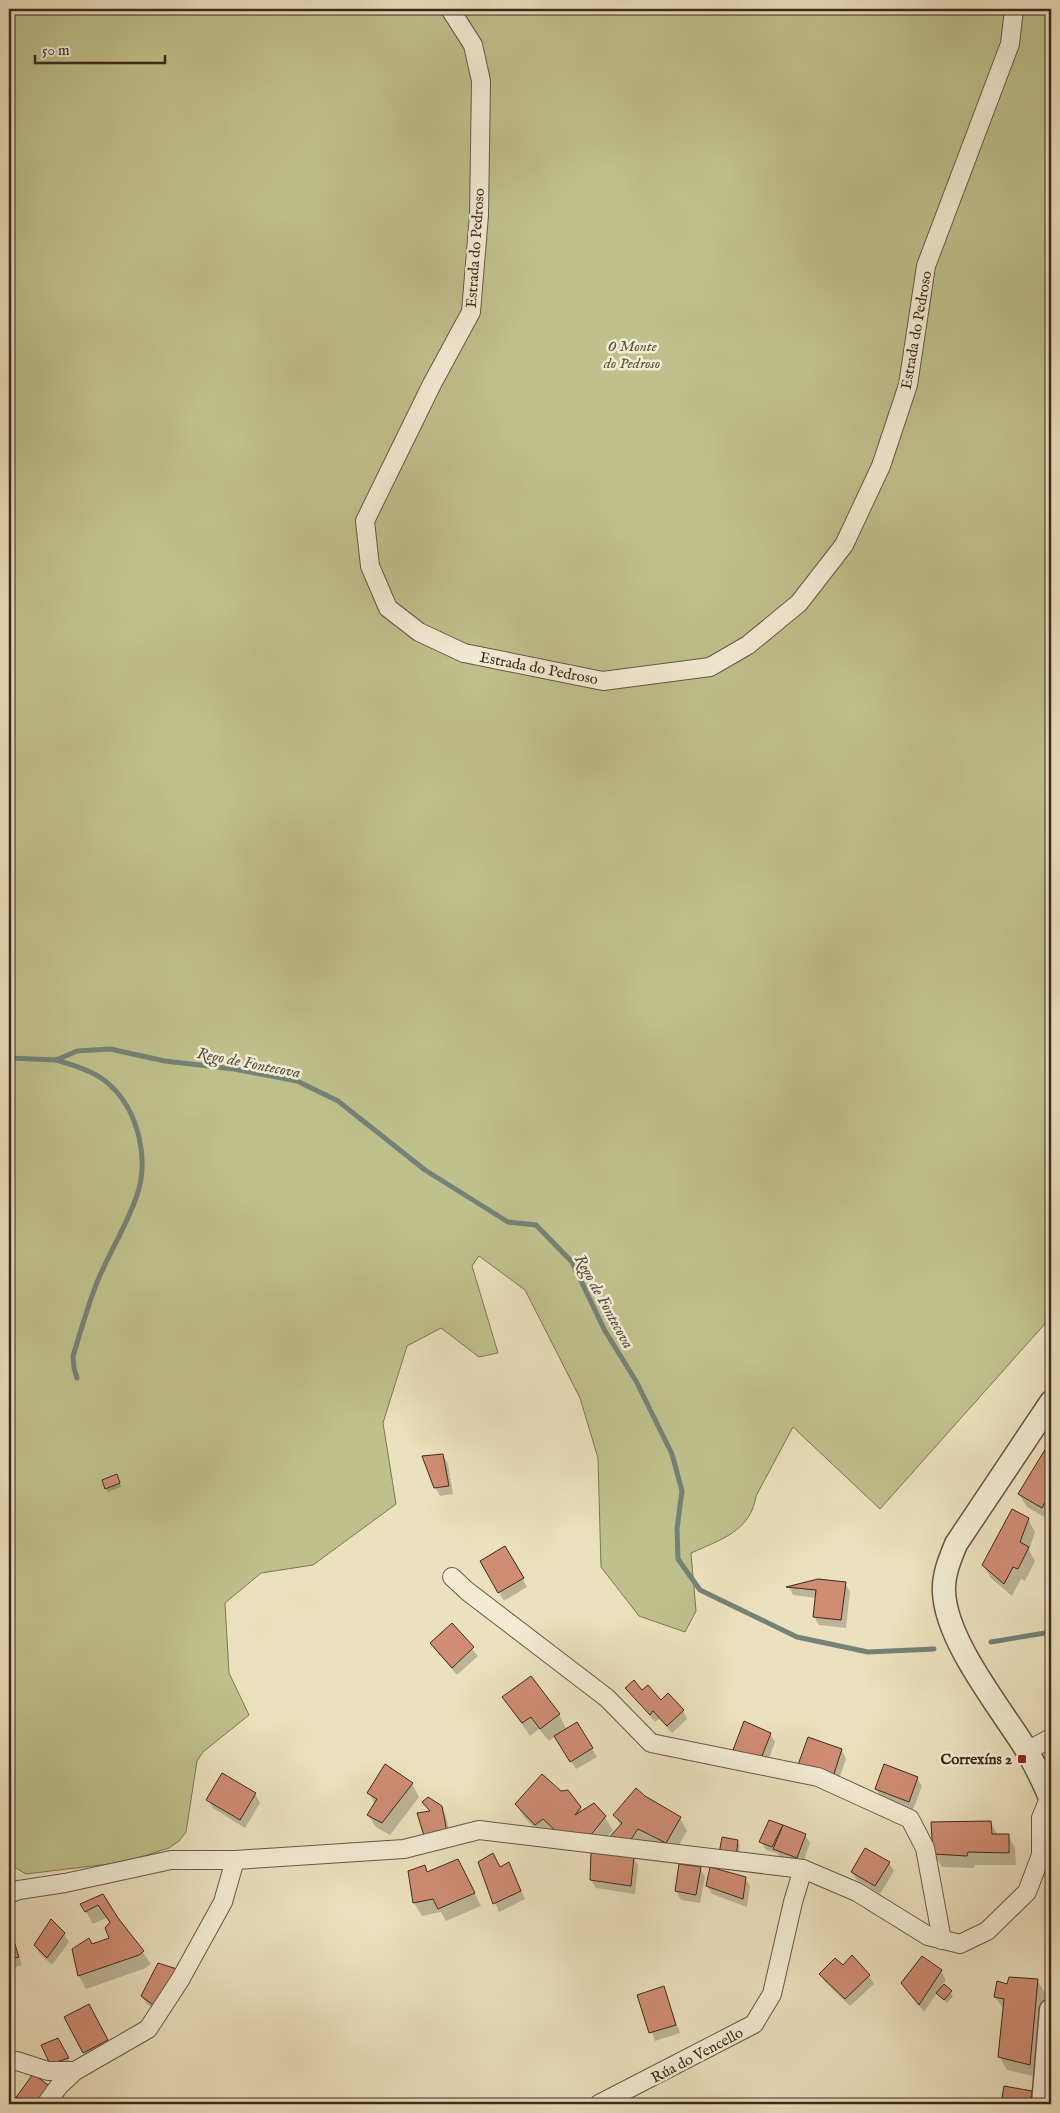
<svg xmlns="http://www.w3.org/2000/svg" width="1060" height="2113" font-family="'IM FELL English',serif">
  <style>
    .green { fill: #bfc18c; stroke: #7e7554 }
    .shadow { fill: #0003 }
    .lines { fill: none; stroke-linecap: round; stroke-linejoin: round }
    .stream { stroke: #748277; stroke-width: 5 }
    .building { fill: #cf8d74; stroke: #3d291d }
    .minor-casing { stroke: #695745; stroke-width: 20 }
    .tertiary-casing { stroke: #695745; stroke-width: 25 }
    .minor { stroke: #f3ecd5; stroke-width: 18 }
    .tertiary { stroke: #f3ecd5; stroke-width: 22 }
    .poi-dot { fill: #8f2418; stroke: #f3ecd5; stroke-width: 2 }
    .labels { text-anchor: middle; stroke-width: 5; stroke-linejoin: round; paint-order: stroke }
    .street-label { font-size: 15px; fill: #3d291d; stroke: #f3ecd5 }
    .park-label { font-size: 15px; font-style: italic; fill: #5e4f39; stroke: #f3ecd5 }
    .poi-label { font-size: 15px; font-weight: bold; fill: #3d291d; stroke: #f3ecd5; text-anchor: end }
    .water-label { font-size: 16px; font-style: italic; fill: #544e42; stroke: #f3ecd5 }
  </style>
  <rect width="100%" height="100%" fill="#ece1be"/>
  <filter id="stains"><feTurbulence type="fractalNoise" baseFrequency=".004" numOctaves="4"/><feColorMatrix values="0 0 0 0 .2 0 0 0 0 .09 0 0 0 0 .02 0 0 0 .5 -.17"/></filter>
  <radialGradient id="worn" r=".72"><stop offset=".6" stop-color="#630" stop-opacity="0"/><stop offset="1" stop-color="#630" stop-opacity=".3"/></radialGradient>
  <path class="green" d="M9 9H1051V1317L880 1509 793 1427 756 1496C751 1531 720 1540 691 1553L696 1611 685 1632 639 1616 601 1567 598 1458 580 1398 525 1290 479 1256 472 1266 498 1353 479 1357 441 1328 407 1346 383 1423 396 1504 313 1565 261 1573 225 1603 229 1673 249 1715 203 1752 197 1761 186 1832 179 1841 169 1848 125 1862 26 1874 9 1864Z"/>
  <g class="shadow">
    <path d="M1050 1445 1051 1517 1050 1520 1027 1507 1019 1494Z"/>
    <path d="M443 1456 448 1464 453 1494 440 1496 435 1487Z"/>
    <path d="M119 1480 121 1487 108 1492 106 1488Z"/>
    <path d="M1028 1519 1035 1532 1029 1550 1035 1561 1025 1581 1021 1579 1012 1596 991 1578 983 1565Z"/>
    <path d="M505 1548 527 1587 504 1601 481 1562Z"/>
    <path d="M818 1580 845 1583 850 1592 846 1628 819 1625 814 1616 816 1598 793 1595 789 1587Z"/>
    <path d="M452 1625 478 1656 457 1675 431 1644Z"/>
    <path d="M627 1688 642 1692 683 1711 687 1719 672 1733 659 1719 655 1722Z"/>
    <path d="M504 1698 559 1715 566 1728 560 1732 561 1734 577 1724 597 1757 576 1769 555 1736 549 1741 539 1729 530 1736Z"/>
    <path d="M770 1734 775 1742 765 1769 739 1758 734 1750Z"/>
    <path d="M809 1739 842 1750 846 1759 837 1785Z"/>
    <path d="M223 1775 255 1794 260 1803 245 1828 213 1808 208 1800Z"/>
    <path d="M917 1778 922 1786 913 1810 881 1797 876 1789Z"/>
    <path d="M412 1784 419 1797 390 1835 376 1827 368 1815 375 1804 369 1793Z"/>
    <path d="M645 1797 680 1818 687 1831 673 1855H636L615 1815Z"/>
    <path d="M423 1802 441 1807 446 1816 451 1840Z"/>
    <path d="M516 1804 580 1808 582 1812 605 1817 613 1830 597 1848 543 1837 524 1817Z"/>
    <path d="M770 1821 805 1835 810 1843 802 1866 780 1857 777 1853 766 1850 761 1842Z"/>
    <path d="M991 1823 998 1835H1008L1015 1848 1016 1865H975L974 1868 942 1867 934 1854Z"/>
    <path d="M737 1841 740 1845 738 1860 722 1857Z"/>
    <path d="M634 1857 638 1866 635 1894 596 1888 591 1880Z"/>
    <path d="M458 1860 481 1906 446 1921 441 1912 422 1916 414 1903 410 1872 424 1867 428 1873Z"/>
    <path d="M480 1863 500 1869 509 1864 525 1899 499 1912Z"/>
    <path d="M889 1863 894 1871 880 1894 857 1880 852 1872Z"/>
    <path d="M680 1865 700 1868 705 1877 700 1903 681 1900 676 1891Z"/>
    <path d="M745 1878 750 1886 747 1907 712 1894 707 1886Z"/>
    <path d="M103 1896 151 1964 146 1968 86 1989 79 1976 74 1949 110 1939V1923L106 1918 93 1924 82 1904Z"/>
    <path d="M9 1927 22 1965 9 1969Z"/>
    <path d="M64 1934 69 1942 52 1965 40 1954 35 1946Z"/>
    <path d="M159 1964 162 2016 147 2004 142 1996Z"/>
    <path d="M843 1967 869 1976 874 1984 850 2006 825 1982 820 1974Z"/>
    <path d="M941 1971 946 1980 942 1985 953 1996 947 2003 937 1993 924 2012 902 1983Z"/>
    <path d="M1037 1980 1045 1993 1037 2077 1007 2070 1000 2057 1004 2010 995 1997 1008 1986Z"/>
    <path d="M663 1988 680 2033 655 2041 639 1995Z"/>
    <path d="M93 2014 111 2049 89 2061 66 2018Z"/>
    <path d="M57 2040 73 2067 56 2072 43 2046Z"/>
    <path d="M1005 2088 1031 2092 1036 2100 1035 2104H1002Z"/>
  </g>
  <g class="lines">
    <g class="stream">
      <path d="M9 1058 56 1060 77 1051 110 1049 165 1061 234 1069 297 1081 338 1101 425 1170 508 1222 536 1225 572 1262 605 1331 636 1381 672 1454 682 1491 677 1529 678 1559 700 1590 797 1637 868 1652 934 1649"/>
      <path d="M56 1060C75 1066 95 1071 110 1085 139 1112 150 1161 136 1198 126 1226 110 1252 98 1280 88 1304 81 1331 73 1356L74 1368 77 1378"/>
      <path d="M991 1642 1051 1632"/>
    </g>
  </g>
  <g class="building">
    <path d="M1049 1443 1051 1444V1491L1042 1508 1018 1494Z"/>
    <path d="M443 1454 449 1486 434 1488 422 1456Z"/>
    <path d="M117 1474 120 1483 105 1489 102 1480Z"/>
    <path d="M1012 1509 1029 1518 1020 1542 1029 1547 1018 1569 1013 1567 1004 1584 982 1565Z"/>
    <path d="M505 1546 524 1578 498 1593 480 1561Z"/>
    <path d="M818 1579 846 1582 841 1620 813 1617 816 1590 786 1587Z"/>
    <path d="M452 1623 474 1647 452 1668 430 1643Z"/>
    <path d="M531 1676 560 1714 540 1729 531 1717 522 1723 502 1697Z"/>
    <path d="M634 1680 642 1690 648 1685 661 1700 668 1693 684 1710 667 1726 653 1711 650 1715 625 1688Z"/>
    <path d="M744 1721 771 1733 760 1761 733 1750Z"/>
    <path d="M577 1722 593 1748 570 1762 554 1736Z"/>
    <path d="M808 1737 842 1749 833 1777 798 1765Z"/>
    <path d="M385 1764 413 1783 382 1823 367 1815 377 1799 367 1793Z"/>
    <path d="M884 1764 918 1777 909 1802 875 1789Z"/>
    <path d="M222 1773 256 1793 240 1820 206 1800Z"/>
    <path d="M542 1774 561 1791 568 1790 581 1807 575 1815 594 1803 606 1816 590 1836 556 1831 543 1819 535 1825 515 1804Z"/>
    <path d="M636 1788 645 1796 681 1817 666 1843 638 1829 629 1842 607 1840 622 1823 613 1815Z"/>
    <path d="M428 1797 442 1806 447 1832 425 1839 417 1813 430 1811 422 1802Z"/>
    <path d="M769 1820 783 1825 772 1847 759 1842Z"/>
    <path d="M991 1821 992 1834H1009V1853L968 1852 967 1856 933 1854 931 1822Z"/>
    <path d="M783 1825 806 1834 797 1858 773 1849Z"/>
    <path d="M722 1837 738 1840 736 1857 719 1854Z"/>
    <path d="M865 1848 890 1862 875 1886 851 1872Z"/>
    <path d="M591 1852 634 1856 631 1886 590 1880Z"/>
    <path d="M493 1853 500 1867 509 1862 521 1891 493 1904 478 1862Z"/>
    <path d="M458 1859 475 1893 438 1909 433 1899 413 1903 408 1871 425 1865 427 1872Z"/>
    <path d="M679 1864 701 1867 696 1895 675 1891Z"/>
    <path d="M710 1867 746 1877 743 1899 706 1886Z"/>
    <path d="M103 1894 118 1918 144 1951 139 1955 78 1976 72 1949 89 1938 92 1944 109 1938 105 1928 110 1922 98 1905 85 1912 80 1904Z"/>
    <path d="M51 1919 65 1933 47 1958 34 1945Z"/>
    <path d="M9 1925 19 1957 9 1959Z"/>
    <path d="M852 1955 870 1975 845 1999 819 1974 835 1958 843 1965Z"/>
    <path d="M922 1956 942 1970 919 2005 901 1983Z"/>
    <path d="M158 1963 180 1970 157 2008 141 1996Z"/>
    <path d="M1009 1977 1038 1979 1030 2065 998 2057 1004 1999 994 1997 997 1981 1007 1984Z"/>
    <path d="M944 1984 952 1991 944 2000 936 1993Z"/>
    <path d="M664 1986 676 2025 649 2033 637 1995Z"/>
    <path d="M89 2004 108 2040 83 2053 64 2017Z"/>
    <path d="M58 2038 69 2058 50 2064 41 2045Z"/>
    <path d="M33 2074 51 2087 39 2104H14L12 2103Z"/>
    <path d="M1004 2086 1032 2091 1030 2104H1001Z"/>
  </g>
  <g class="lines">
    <g class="minor-casing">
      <g id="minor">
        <path d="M450 9 473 45 481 81 479 215 471 312 432 384 365 521 370 566 388 608 419 632 464 653 603 681 710 667 748 645 799 603 844 545 881 466 908 385 926 266 1010 44 1014 9"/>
        <path d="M452 1577 467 1591 607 1698 651 1743 818 1777 910 1819 925 1848 942 1940"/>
        <path d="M1027 1751 1051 1738"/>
        <path d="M9 1894 19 1890 65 1883 171 1860H235L404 1849 479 1830 803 1869 857 1892 928 1936 960 1944 987 1931 1027 1892 1041 1855V1818L1050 1796"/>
        <path d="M9 2062 17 2061 48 2071H75"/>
        <path d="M46 2104 59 2086 75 2071 148 2029 180 1980 223 1902 235 1860"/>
        <path d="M599 2104 754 2024 772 1994 793 1902 803 1869"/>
      </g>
    </g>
    <g class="tertiary-casing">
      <g id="tertiary">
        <path d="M1051 1402 956 1544C950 1559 943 1575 944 1592 946 1641 999 1706 1026 1749 1035 1765 1044 1783 1051 1800"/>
        <path d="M1043 2104 1051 2010"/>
      </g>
    </g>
    <use href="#minor" class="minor"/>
    <use href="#tertiary" class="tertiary"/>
  </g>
  <rect class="poi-dot" x="1017" y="1754" width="10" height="10" rx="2.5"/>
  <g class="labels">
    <g class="street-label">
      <text transform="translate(475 248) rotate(-86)" y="5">Estrada do Pedroso</text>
      <text transform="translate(916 330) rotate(-80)" y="5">Estrada do Pedroso</text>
      <text transform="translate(539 668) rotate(11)" y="5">Estrada do Pedroso</text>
      <text transform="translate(697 2055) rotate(-28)" y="5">Rúa do Vencello</text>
    </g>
    <g class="park-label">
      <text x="632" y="351">O Monte<tspan x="632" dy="17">do Pedroso</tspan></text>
    </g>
    <g class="poi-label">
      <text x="1012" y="1764">Correxíns 2</text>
    </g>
    <g class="water-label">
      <text transform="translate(249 1062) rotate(11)" y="6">Rego de Fontecova</text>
      <text transform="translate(605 1301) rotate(61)" y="6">Rego de Fontecova</text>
    </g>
  </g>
  <rect width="1060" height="2113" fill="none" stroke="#ece1be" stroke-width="30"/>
  <rect x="10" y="10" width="1040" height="2093" fill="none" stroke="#3d291d" stroke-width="2.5"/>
  <rect x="15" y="15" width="1030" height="2083" fill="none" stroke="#3d291d"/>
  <path d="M35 55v8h130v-8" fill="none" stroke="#3d291d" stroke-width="2.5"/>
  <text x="42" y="55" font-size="15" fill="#3d291d" stroke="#f3ecd5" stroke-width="4" paint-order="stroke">50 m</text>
  <rect width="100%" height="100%" filter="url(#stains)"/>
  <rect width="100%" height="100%" fill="url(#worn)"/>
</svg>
